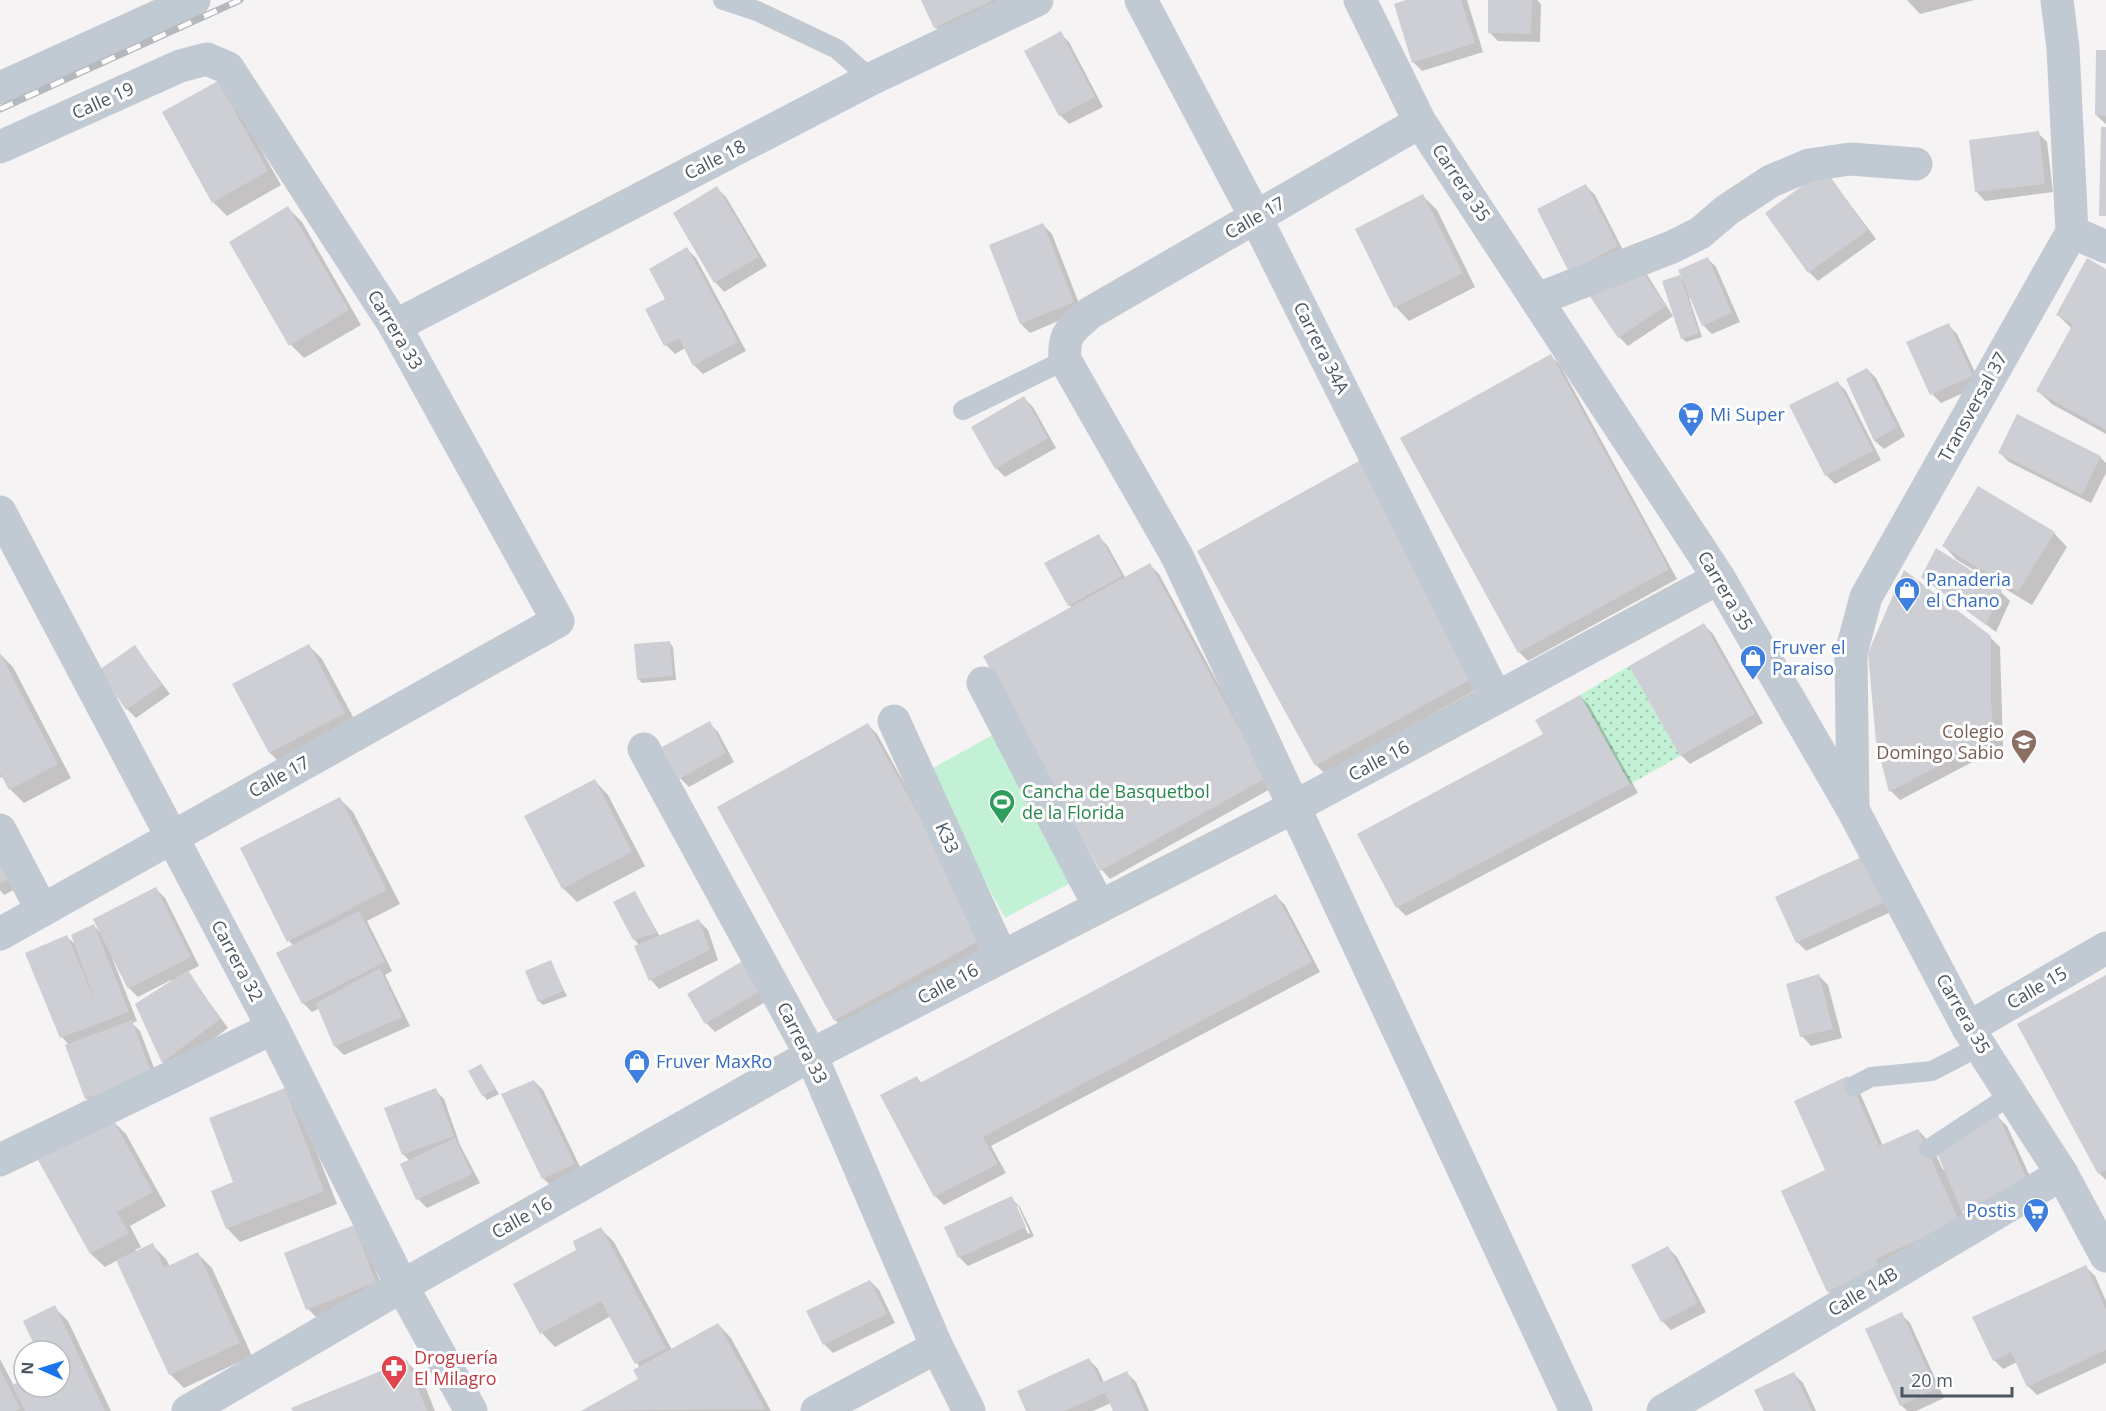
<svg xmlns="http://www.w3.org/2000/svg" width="2106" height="1411" font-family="'Open Sans',sans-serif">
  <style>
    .grass { fill: url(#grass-dots) }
    .park { fill: #c3f1d5 }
    .shadow { fill: #0003; fill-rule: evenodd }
    .building { fill: #cdcfd5 }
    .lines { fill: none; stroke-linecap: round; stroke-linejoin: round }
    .lane { stroke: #c1cad2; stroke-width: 20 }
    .street { stroke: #c1cad2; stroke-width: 33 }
    .rail-casing { stroke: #b5b8bd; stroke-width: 7 }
    .rail { stroke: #fff; stroke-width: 4.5; stroke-dasharray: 14; stroke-linecap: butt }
    .labels { text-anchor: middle; stroke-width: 6; stroke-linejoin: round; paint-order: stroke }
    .street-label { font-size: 18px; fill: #4a5661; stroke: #fff }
    .shop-label { font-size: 18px; fill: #366cbe; stroke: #fff; text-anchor: start }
    .education-label { font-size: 18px; fill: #785e54; stroke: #fff; text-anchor: end }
    .leisure-label { font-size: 18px; fill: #27864d; stroke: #fff; text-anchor: start }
    .health-label { font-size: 18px; fill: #be3a42; stroke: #fff; text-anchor: start }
  </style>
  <defs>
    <pattern id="grass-dots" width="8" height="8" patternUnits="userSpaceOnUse" patternTransform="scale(1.5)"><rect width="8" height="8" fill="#c3f1d5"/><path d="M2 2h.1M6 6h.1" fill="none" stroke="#a0c6b0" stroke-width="1.8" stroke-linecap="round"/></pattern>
  </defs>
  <rect width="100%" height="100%" fill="#f5f3f3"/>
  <path class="grass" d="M1629 666 1680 756 1630 784 1580 695Z"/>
  <path class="park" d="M998 732 1078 879 1005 918 926 772Z"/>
  <g class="shadow">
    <path d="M923 0H1010L949 40 935 27Z"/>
    <path d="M1411 0H1467L1483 52 1422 71 1413 62Z"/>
    <path d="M1490 0H1537L1541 4 1540 42 1498 41 1489 32Z"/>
    <path d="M1907 0H1974L1920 14Z"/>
    <path d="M1060 33 1069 42 1103 107 1069 124 1060 115Z"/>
    <path d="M2106 51V124L2096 115Z"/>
    <path d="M218 82 231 96 281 185 227 216 213 202Z"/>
    <path d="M2038 133 2047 142 2053 192 1985 201 1976 191Z"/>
    <path d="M1825 171 1876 239 1818 281 1809 272Z"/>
    <path d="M1586 186 1595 195 1626 256 1579 280Z"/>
    <path d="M717 188 726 197 767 266 724 292 716 283 675 213Z"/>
    <path d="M1423 196 1437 210 1475 287 1409 321 1396 307 1357 230Z"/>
    <path d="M288 208 302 222 361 325 304 358 291 345Z"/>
    <path d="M1043 225 1052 234 1082 311 1030 333 1021 324Z"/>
    <path d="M687 249 696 258 746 351 703 374 694 365 685 348 675 354 666 345 667 299Z"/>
    <path d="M1707 258 1716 267 1740 322 1712 334 1703 325 1691 297 1689 298 1702 337 1686 342 1682 338 1680 277 1685 282Z"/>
    <path d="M2106 271V434L2052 404 2038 391 2072 329 2058 315Z"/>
    <path d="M1646 273 1673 316 1628 346 1619 337Z"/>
    <path d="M1948 325 1957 334 1981 385 1941 403 1932 394 1908 343Z"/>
    <path d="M1551 356 1560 365 1677 579 1528 661 1519 652Z"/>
    <path d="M1867 369 1876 378 1905 436 1884 449 1875 441 1848 379Z"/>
    <path d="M1837 382 1846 391 1881 460 1835 484 1826 475Z"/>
    <path d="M1024 398 1033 407 1056 448 1005 477 996 468Z"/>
    <path d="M2000 453 2100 457 2106 463V473L2091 503 2009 462Z"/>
    <path d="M2054 533 2067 547 2032 605 1957 560 1944 546Z"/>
    <path d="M1098 536 1107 545 1126 579 1150 565 1159 574 1274 787 1110 879 1102 870 985 657 1073 608 1069 605Z"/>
    <path d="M1199 552 1488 683 1325 774 1316 765Z"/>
    <path d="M1923 577 2001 592 2010 601 1996 632Z"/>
    <path d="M1704 625 1713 634 1763 723 1690 764 1681 755 1631 667Z"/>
    <path d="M1990 637 2000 647 2003 746 1900 800 1891 791 1877 741Z"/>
    <path d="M669 642 673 647 676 680 642 683 638 679Z"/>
    <path d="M309 646 322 659 358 726 283 766 270 753 234 685Z"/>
    <path d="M135 647 170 694 136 718 127 709Z"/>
    <path d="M0 654 13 667 71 778 24 803 10 789 3 776 0 778Z"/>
    <path d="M1580 696 1589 705 1638 793 1406 916 1397 907Z"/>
    <path d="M709 723 718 732 734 762 689 787 680 778Z"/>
    <path d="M868 725 877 734 994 946 844 1029 835 1020 719 807Z"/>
    <path d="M595 781 608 795 645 866 577 902 563 888Z"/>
    <path d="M340 799 353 812 400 904 367 921 392 971 385 975 410 1026 344 1055 335 1046 320 1008 312 1012 303 1003 294 946 289 941Z"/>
    <path d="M0 845 21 886 4 895 0 890Z"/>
    <path d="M1866 857 1895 910 1806 951 1797 942Z"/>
    <path d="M156 889 165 898 199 966 187 972 228 1028 172 1071 163 1062 137 1005 172 981 171 980 138 997 129 988 115 959 113 960 137 1021 132 1023 140 1031 160 1084 95 1107 86 1098 69 1045 62 1037 67 937 77 946 94 926 102 934Z"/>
    <path d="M635 892 660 937 699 921 708 930 718 960 659 989 651 980 636 947 640 946 634 939Z"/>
    <path d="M1276 896 1285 905 1320 972 991 1146 1006 1173 944 1205 935 1196 916 1078 922 1083Z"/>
    <path d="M746 961 772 998 715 1032 706 1023 689 995Z"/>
    <path d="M550 962 567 996 543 1005 539 1001Z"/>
    <path d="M1819 976 1828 985 1842 1038 1811 1046 1802 1036Z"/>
    <path d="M2106 977V1180L2099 1173 2019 1025Z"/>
    <path d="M481 1065 499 1094 487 1100 483 1095Z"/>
    <path d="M534 1081 543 1090 583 1173 552 1187 543 1178Z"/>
    <path d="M1857 1086 1883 1146 1918 1130 1931 1144 1943 1170 1998 1117 2007 1126 2036 1190 1972 1220 1960 1207 1972 1234 1842 1305 1828 1291V1171Z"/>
    <path d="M285 1090 298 1104 337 1204 240 1242 227 1228 235 1183Z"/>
    <path d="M435 1090 444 1099 460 1145 480 1183 427 1208 418 1199 410 1161 404 1155 386 1109Z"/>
    <path d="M112 1120 126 1134 166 1206 130 1226 141 1247 135 1250 137 1252 152 1245 166 1259 170 1267 198 1254 212 1268 252 1356 184 1388 170 1374 118 1260 105 1267 91 1254 40 1161Z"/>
    <path d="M1011 1198 1020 1207 1034 1236 968 1266 959 1257ZM1015 1206H1018L1030 1233 1028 1234Z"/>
    <path d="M353 1227 362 1236 384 1291 317 1318 308 1309Z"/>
    <path d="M600 1228 614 1242 672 1350 718 1324 731 1338 771 1411H584L640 1380V1368L611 1316 555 1347 542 1333 578 1250Z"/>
    <path d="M1668 1248 1677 1257 1706 1312 1671 1330 1662 1321Z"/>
    <path d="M2086 1267 2095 1276 2106 1301V1363L2037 1395 2028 1386 2017 1362 2003 1369 1994 1360Z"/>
    <path d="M870 1281 879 1290 895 1323 833 1353 824 1344Z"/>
    <path d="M54 1307 68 1321 111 1411H0V1359L14 1386 24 1381V1387H60V1351H39Z"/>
    <path d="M1901 1314 1910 1323 1944 1398 1916 1411H1907L1901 1405Z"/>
    <path d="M1089 1360 1098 1369 1104 1383 1127 1373 1136 1382 1149 1411H1114L1111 1403 1093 1411H1028Z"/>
    <path d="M407 1362 421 1376 435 1411H294Z"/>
    <path d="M1794 1374 1803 1383 1816 1411H1766Z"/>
  </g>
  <g class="building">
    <path d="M921 0H993L934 28Z"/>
    <path d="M1406 0H1461L1475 43 1412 63 1394 4Z"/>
    <path d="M1488 0H1532L1531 34 1488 33Z"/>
    <path d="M1061 31 1095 97 1059 116 1024 51Z"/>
    <path d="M2096 50H2106V116L2095 115Z"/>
    <path d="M218 81 268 171 212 203 162 112Z"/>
    <path d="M2101 127H2106V216H2099Z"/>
    <path d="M2039 131 2045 184 1975 192 1969 140Z"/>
    <path d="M1825 169 1868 230 1808 273 1765 213Z"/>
    <path d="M1586 184 1618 246 1569 272 1537 209Z"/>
    <path d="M717 186 759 257 714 283 673 213Z"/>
    <path d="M1423 194 1463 273 1394 308 1355 229Z"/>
    <path d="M288 206 349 310 289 346 229 242Z"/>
    <path d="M1043 223 1074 302 1020 324 989 245Z"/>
    <path d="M687 247 738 342 693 366 679 338 664 346 645 309 665 299 649 269Z"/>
    <path d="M1708 257 1732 313 1702 326 1678 270Z"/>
    <path d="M2087 258 2106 269V430L2036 391 2073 324 2056 315Z"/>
    <path d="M1637 263 1666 306 1618 338 1589 295Z"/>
    <path d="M1680 275 1699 333 1681 339 1662 281Z"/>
    <path d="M1949 323 1973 376 1930 395 1906 342Z"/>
    <path d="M1551 354 1669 569 1518 653 1400 438Z"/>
    <path d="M1867 368 1897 427 1874 441 1846 379Z"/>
    <path d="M1838 381 1873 451 1825 476 1789 405Z"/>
    <path d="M1024 396 1048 438 995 469 971 427Z"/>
    <path d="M2017 414 2101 456 2082 495 1998 453Z"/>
    <path d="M1366 457 1480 674 1315 766 1197 551Z"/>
    <path d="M1978 486 2055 532 2018 592 1942 546Z"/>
    <path d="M1099 534 1122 576 1068 606 1044 563Z"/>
    <path d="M1936 548 2002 590 1986 625 1921 577Z"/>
    <path d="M1150 563 1266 778 1100 871 983 656Z"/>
    <path d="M1904 570 1991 636V700L1994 737 1889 792 1876 742 1868 653Z"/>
    <path d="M1704 623 1755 714 1680 756 1629 666Z"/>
    <path d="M670 641 673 676 637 679 634 644Z"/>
    <path d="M309 644 345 713 269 753 232 684Z"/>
    <path d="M135 645 162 685 126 710 99 670Z"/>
    <path d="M0 653 58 764 9 790 0 773Z"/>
    <path d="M1580 695 1630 784 1396 908 1357 834 1543 734 1535 720Z"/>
    <path d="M710 721 726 753 679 779 662 747Z"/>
    <path d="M868 723 986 937 834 1021 717 807Z"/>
    <path d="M595 779 632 852 562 889 524 816Z"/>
    <path d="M340 797 387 890 287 942 240 848Z"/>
    <path d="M0 851 13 877 0 884Z"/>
    <path d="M1866 855 1887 901 1796 943 1775 897Z"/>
    <path d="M156 887 191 957 128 989 93 919Z"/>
    <path d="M635 891 657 933 633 940 613 902Z"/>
    <path d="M1276 894 1312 962 983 1137 998 1164 934 1197 880 1095 917 1076 920 1083Z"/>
    <path d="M359 911 385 962 302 1004 276 953Z"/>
    <path d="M699 919 710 950 649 981 634 946Z"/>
    <path d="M94 924 129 1012 60 1038 25 953 67 935 96 1003 71 935Z"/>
    <path d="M746 959 764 989 705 1024 687 994Z"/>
    <path d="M551 960 564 991 538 1002 525 971Z"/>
    <path d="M380 968 402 1017 334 1047 316 1003Z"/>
    <path d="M188 970 220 1019 162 1063 135 1004Z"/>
    <path d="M1819 974 1833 1029 1800 1037 1786 984Z"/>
    <path d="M2106 975V1170L2098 1174 2017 1024Z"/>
    <path d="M132 1020 152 1075 85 1099 65 1045Z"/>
    <path d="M481 1064 496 1089 482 1096 468 1071Z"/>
    <path d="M1848 1076 1879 1146 1918 1129 1959 1221 1876 1259 1880 1268 1827 1292 1781 1191 1825 1170 1794 1101Z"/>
    <path d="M534 1080 575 1164 542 1179 501 1094Z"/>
    <path d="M285 1088 324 1191 226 1229 211 1191 233 1182 209 1118Z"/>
    <path d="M436 1088 454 1136 402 1155 384 1108Z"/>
    <path d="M1998 1115 2028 1181 1962 1212 1936 1151Z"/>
    <path d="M112 1118 153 1192 117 1212 129 1233 90 1254 38 1160Z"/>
    <path d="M455 1138 472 1174 416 1200 400 1164Z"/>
    <path d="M1012 1196 1026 1227 958 1258 944 1227Z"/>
    <path d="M354 1225 376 1282 306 1310 284 1253Z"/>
    <path d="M601 1227 666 1348 635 1364 601 1301 540 1334 513 1284 576 1250 573 1241Z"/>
    <path d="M153 1243 164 1268 198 1252 240 1343 169 1375 116 1260Z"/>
    <path d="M1668 1246 1698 1303 1661 1322 1631 1265Z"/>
    <path d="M2086 1265 2106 1309V1350L2027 1387 2011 1352 1993 1361 1972 1317Z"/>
    <path d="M870 1280 887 1314 823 1345 806 1311Z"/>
    <path d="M55 1305 105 1411H25L12 1385 24 1380V1387H60V1351H37L23 1321Z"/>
    <path d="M1902 1312 1936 1389 1900 1406 1865 1329Z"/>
    <path d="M718 1323 765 1409 581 1411 638 1379 633 1370Z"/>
    <path d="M1089 1358 1101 1383 1127 1371 1145 1411H1113L1105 1393 1065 1411H1026L1017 1391Z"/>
    <path d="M407 1360 427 1411H293L291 1408Z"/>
    <path d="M0 1369 20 1408 15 1411H0Z"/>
    <path d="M1794 1372 1812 1411H1764L1754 1390Z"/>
  </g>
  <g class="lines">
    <g class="lane">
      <path d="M723 0 757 11 837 49 871 79"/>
      <path d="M963 410 1065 360"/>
      <path d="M1854 1086 1871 1077 1932 1071 1980 1046"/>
      <path d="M1929 1149 2011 1095"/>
    </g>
    <g class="street">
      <path d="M1141 0 1256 218 1496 698"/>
      <path d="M1360 0 1420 122 1719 578 1853 810 1968 1028 2062 1174 2106 1256"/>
      <path d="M0 88 194 0"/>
      <path d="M1420 122 1090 313C1071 330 1063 333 1065 360L1177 556 1576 1411"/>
      <path d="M0 147 180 66 207 59 228 68 395 326 558 621 0 934"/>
      <path d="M2072 232 2106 247"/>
      <path d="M1538 299 1672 247 1700 233 1727 210 1771 181 1809 165 1850 159 1916 164"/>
      <path d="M395 326 871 79 1037 0"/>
      <path d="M0 512 273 1028 402 1286 471 1411"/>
      <path d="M983 683 1099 906"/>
      <path d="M894 721 1001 956"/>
      <path d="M644 749 811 1055 937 1347 969 1411"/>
      <path d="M1853 809 1851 653 1866 597 2072 232 2063 48 2057 0"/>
      <path d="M0 830 42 910"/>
      <path d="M1968 1028 2106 948"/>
      <path d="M0 1160 273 1028"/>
      <path d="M188 1411 402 1286 811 1055 1294 807 1719 578"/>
      <path d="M817 1411 937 1347"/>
      <path d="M1663 1411 2062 1174"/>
    </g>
    <g class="rail-casing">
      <path id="rail" d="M0 109 240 0"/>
    </g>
    <use href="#rail" class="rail"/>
  </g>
  <defs>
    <g id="supermarket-pin" transform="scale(1.35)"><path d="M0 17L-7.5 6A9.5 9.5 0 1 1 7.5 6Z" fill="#3f7fe0" stroke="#fff"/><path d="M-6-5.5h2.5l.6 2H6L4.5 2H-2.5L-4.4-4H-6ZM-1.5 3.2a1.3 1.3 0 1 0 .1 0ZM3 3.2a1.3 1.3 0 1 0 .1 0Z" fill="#fff"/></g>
    <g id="shop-pin" transform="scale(1.35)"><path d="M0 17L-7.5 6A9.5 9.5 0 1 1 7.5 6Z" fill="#3f7fe0" stroke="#fff"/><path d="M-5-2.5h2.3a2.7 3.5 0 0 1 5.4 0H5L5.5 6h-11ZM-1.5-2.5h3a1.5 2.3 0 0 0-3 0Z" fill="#fff"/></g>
    <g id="school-pin" transform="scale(1.35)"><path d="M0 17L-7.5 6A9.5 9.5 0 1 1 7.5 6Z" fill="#8d6e63" stroke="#fff"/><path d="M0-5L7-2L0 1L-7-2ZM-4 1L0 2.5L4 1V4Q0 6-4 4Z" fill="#fff"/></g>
    <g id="stadium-pin" transform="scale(1.35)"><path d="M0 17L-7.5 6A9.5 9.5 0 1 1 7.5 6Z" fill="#2e9e5b" stroke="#fff"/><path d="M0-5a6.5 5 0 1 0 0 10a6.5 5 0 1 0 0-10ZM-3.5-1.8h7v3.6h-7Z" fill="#fff"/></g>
    <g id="pharmacy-pin" transform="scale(1.35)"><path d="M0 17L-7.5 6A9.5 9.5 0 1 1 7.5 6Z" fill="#e0444e" stroke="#fff"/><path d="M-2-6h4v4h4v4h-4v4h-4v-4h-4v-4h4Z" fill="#fff"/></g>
  </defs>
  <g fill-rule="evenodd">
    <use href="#supermarket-pin" x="1691" y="415"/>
    <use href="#shop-pin" x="1907" y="590"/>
    <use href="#shop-pin" x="1753" y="658"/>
    <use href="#school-pin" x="2024" y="742"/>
    <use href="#stadium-pin" x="1002" y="802"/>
    <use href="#shop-pin" x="637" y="1062"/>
    <use href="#supermarket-pin" x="2036" y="1211"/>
    <use href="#pharmacy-pin" x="394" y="1368"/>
  </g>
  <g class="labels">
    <g class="street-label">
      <text transform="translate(103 101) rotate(-24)" y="6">Calle 19</text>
      <text transform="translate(715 160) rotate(-27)" y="6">Calle 18</text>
      <text transform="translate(1461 183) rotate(56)" y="6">Carrera 35</text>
      <text transform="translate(1255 218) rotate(-30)" y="6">Calle 17</text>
      <text transform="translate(395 330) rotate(59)" y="6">Carrera 33</text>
      <text transform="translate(1321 348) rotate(63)" y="6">Carrera 34A</text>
      <text transform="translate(1973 407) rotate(-61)" y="6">Transversal 37</text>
      <text transform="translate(1725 591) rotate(59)" y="6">Carrera 35</text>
      <text transform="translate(1379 761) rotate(-28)" y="6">Calle 16</text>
      <text transform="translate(279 777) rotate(-29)" y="6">Calle 17</text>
      <text transform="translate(947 838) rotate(66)" y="6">K33</text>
      <text transform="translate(237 961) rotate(62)" y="6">Carrera 32</text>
      <text transform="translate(948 984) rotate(-28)" y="6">Calle 16</text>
      <text transform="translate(2037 988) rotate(-30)" y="6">Calle 15</text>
      <text transform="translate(1963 1014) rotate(60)" y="6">Carrera 35</text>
      <text transform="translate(802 1043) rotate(63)" y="6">Carrera 33</text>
      <text transform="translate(522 1218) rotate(-29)" y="6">Calle 16</text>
      <text transform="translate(1863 1292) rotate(-31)" y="6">Calle 14B</text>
    </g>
    <g class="shop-label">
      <text x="1710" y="421">Mi Super</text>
      <text x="1926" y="586">Panaderia<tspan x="1926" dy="21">el Chano</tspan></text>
      <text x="1772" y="654">Fruver el<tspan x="1772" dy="21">Paraiso</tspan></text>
      <text x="656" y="1068">Fruver MaxRo</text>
      <text x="2016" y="1217" text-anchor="end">Postis</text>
    </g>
    <g class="education-label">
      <text x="2004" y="738">Colegio<tspan x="2004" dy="21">Domingo Sabio</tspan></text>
    </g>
    <g class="leisure-label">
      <text x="1022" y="798">Cancha de Basquetbol<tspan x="1022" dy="21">de la Florida</tspan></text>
    </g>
    <g class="health-label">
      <text x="414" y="1364">Droguería<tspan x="414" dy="21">El Milagro</tspan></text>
    </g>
  </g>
  <g transform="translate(42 1369) rotate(273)"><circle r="28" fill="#ffffff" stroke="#b7bbc0" stroke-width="1.5"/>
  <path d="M0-4.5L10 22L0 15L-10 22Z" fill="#1a73e8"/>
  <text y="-9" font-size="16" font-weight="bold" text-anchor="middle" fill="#4a5661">N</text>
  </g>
  <path d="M1902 1387v9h110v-9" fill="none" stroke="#4a5661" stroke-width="3"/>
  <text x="1911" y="1387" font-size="18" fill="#4a5661" stroke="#ffffff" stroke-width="4.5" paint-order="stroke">20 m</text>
</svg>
